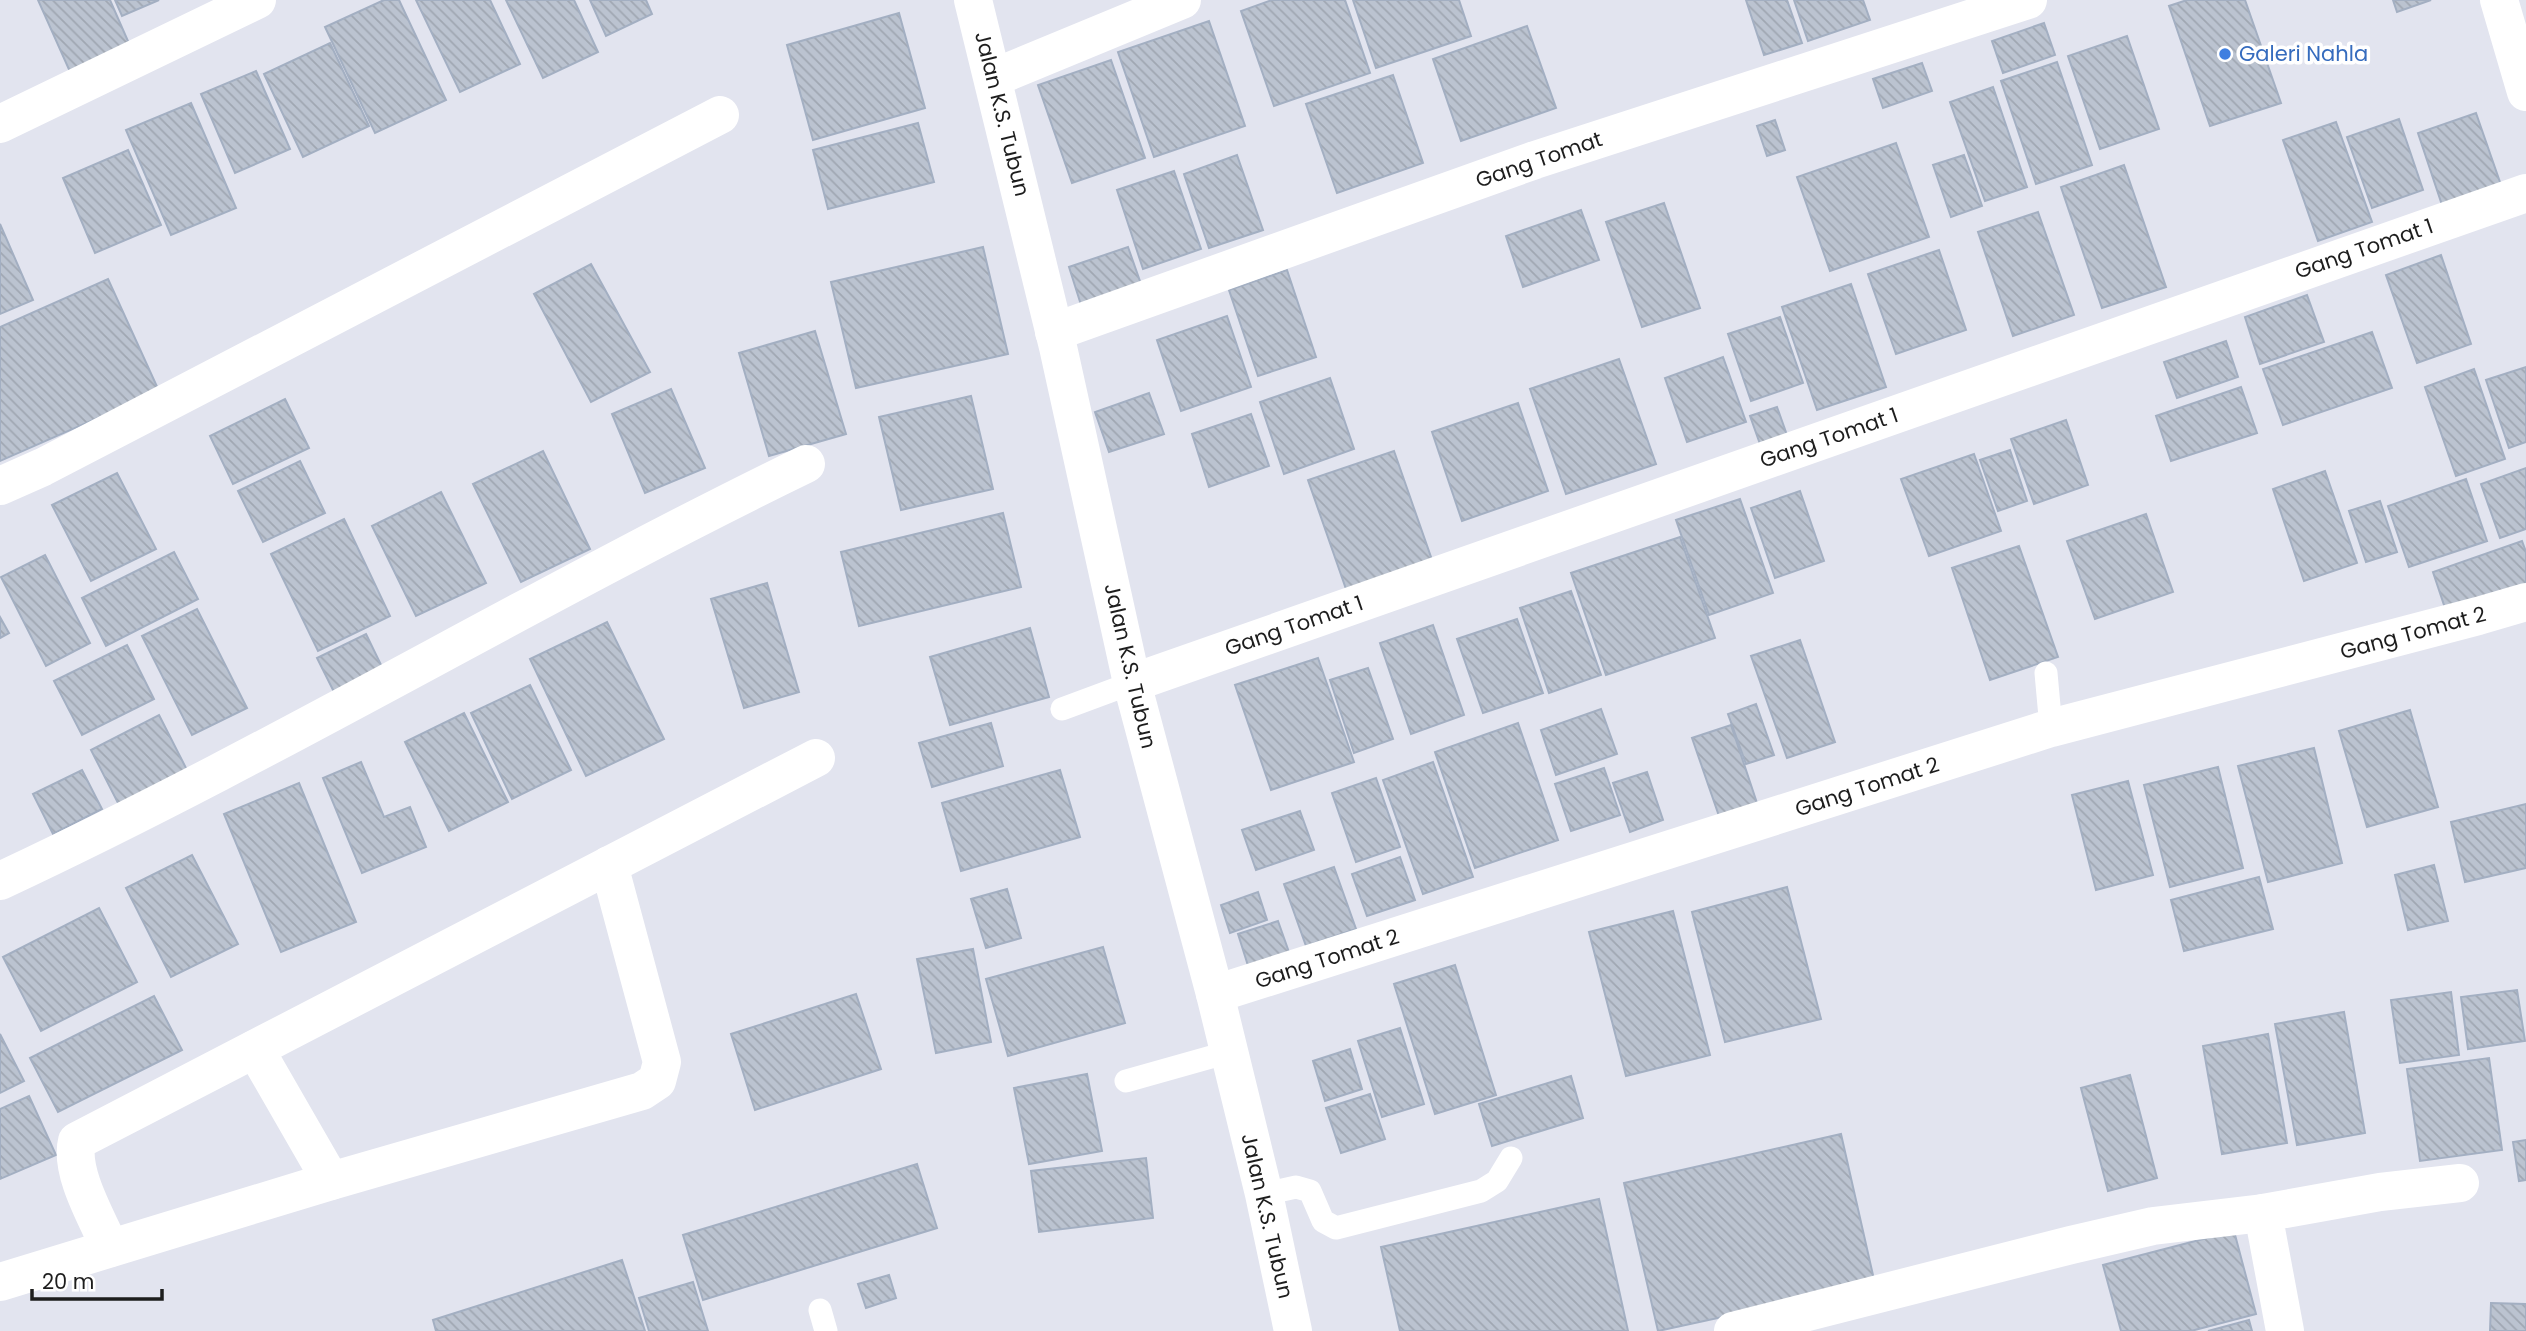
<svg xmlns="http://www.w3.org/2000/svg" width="2526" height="1331" font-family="Poppins,sans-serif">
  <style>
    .building { fill: url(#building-back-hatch); stroke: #a3afc2; stroke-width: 2 }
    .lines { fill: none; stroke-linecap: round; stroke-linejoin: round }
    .lane { stroke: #fff; stroke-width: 23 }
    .street { stroke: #fff; stroke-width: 38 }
    .shop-dot { fill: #3f7fe0; stroke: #fff; stroke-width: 2.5 }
    .labels { text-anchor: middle; stroke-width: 7; stroke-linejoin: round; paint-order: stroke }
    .shop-label { font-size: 21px; fill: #366cbe; stroke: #fff; text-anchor: start }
    .street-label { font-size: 21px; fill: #1d1d1d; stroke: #fff }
  </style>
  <defs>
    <pattern id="building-back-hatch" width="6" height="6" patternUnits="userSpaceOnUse" patternTransform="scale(1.75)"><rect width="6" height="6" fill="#bbc3d0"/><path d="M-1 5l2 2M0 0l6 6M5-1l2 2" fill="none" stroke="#a0a7b2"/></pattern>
  </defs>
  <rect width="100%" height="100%" fill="#e2e4ef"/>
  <g class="building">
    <path d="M38 0H110L131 48 71 74Z"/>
    <path d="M115 0H159L122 16Z"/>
    <path d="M384 0H399L446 100 375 133 325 27Z"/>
    <path d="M416 0H490L520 64 460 92Z"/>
    <path d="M506 0H574L598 52 543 78Z"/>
    <path d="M590 0H646L652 14 606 36Z"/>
    <path d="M1272 0H1345L1370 73 1274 106 1241 11Z"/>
    <path d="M1353 0H1459L1471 36 1376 68Z"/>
    <path d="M1746 0H1787L1802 43 1764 55Z"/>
    <path d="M1794 0H1863L1870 20 1808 41Z"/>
    <path d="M2187 0H2245L2281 103 2210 126 2169 6Z"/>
    <path d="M2393 0H2431L2397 12Z"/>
    <path d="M899 13 925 108 813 140 787 45Z"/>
    <path d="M1209 21 1245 126 1154 157 1118 52Z"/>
    <path d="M2044 23 2055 55 2003 73 1992 41Z"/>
    <path d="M1527 26 1556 108 1461 141 1433 59Z"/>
    <path d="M2127 36 2159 129 2100 149 2068 56Z"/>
    <path d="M330 43 369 126 303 157 264 74Z"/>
    <path d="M1111 60 1145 158 1072 183 1038 85Z"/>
    <path d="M2057 62 2092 165 2036 184 2001 81Z"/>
    <path d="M1922 63 1932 91 1883 108 1873 79Z"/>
    <path d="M256 71 290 149 235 173 201 94Z"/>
    <path d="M1393 75 1423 163 1337 193 1306 104Z"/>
    <path d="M1993 87 2027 187 1985 201 1950 102Z"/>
    <path d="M191 103 236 208 171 235 126 130Z"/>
    <path d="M2476 113 2502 188 2443 208 2418 133Z"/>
    <path d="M2399 119 2423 190 2372 208 2347 137Z"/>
    <path d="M1775 120 1785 150 1767 156 1757 126Z"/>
    <path d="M2336 122 2372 222 2318 241 2283 140Z"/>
    <path d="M918 123 934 182 828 209 813 150Z"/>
    <path d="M1896 143 1929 237 1830 271 1797 177Z"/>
    <path d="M128 150 161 225 95 253 63 178Z"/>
    <path d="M1237 155 1263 230 1209 248 1184 174Z"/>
    <path d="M1964 155 1982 206 1951 217 1933 165Z"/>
    <path d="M2124 165 2166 287 2102 308 2061 187Z"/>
    <path d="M1174 171 1201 249 1143 269 1117 190Z"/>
    <path d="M1664 203 1700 308 1642 327 1606 222Z"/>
    <path d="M1581 210 1599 260 1523 287 1506 236Z"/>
    <path d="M2038 212 2074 315 2013 336 1978 232Z"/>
    <path d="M0 224 33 300 0 314Z"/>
    <path d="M983 247 1008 354 856 388 831 282Z"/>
    <path d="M1128 247 1142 287 1082 308 1069 267Z"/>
    <path d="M1939 250 1966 330 1896 354 1868 274Z"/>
    <path d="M2441 255 2471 344 2417 363 2386 275Z"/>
    <path d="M591 264 650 372 591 402 534 294Z"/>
    <path d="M1287 270 1316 357 1258 376 1229 290Z"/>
    <path d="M108 279 159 391 0 461V327Z"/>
    <path d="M1851 284 1886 387 1817 410 1782 307Z"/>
    <path d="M2307 295 2324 342 2260 364 2245 317Z"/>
    <path d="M1227 316 1251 387 1181 411 1157 340Z"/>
    <path d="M1780 317 1803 383 1751 401 1728 334Z"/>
    <path d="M815 331 846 434 769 456 739 353Z"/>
    <path d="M2372 332 2392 388 2283 425 2263 369Z"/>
    <path d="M2226 341 2238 377 2177 398 2164 362Z"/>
    <path d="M1723 357 1746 422 1687 442 1665 378Z"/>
    <path d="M1619 359 1656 464 1566 494 1530 389Z"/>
    <path d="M2526 367V442L2509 448 2486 380Z"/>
    <path d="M2474 369 2505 459 2456 476 2425 387Z"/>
    <path d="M1330 378 1354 449 1284 474 1260 402Z"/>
    <path d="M2241 387 2257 433 2171 461 2156 416Z"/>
    <path d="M671 389 705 468 645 493 612 414Z"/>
    <path d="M1149 393 1164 434 1109 452 1095 412Z"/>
    <path d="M971 396 993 489 901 510 879 417Z"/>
    <path d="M285 399 309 448 233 484 210 436Z"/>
    <path d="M1518 403 1548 491 1462 521 1432 432Z"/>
    <path d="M1777 407 1787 435 1760 444 1750 416Z"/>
    <path d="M1251 414 1269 466 1209 487 1192 434Z"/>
    <path d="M2066 420 2088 485 2034 504 2011 439Z"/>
    <path d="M2010 450 2027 501 1998 511 1980 460Z"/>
    <path d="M543 451 590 549 521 582 473 484Z"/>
    <path d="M1394 451 1432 560 1346 589 1308 480Z"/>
    <path d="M1974 454 2001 531 1929 556 1901 479Z"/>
    <path d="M300 461 325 513 263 542 238 491Z"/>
    <path d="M2526 468V529L2500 538 2481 484Z"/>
    <path d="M2325 471 2357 563 2304 581 2273 489Z"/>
    <path d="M117 473 156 549 91 581 52 505Z"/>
    <path d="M2466 479 2487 541 2409 567 2388 506Z"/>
    <path d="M1800 491 1824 561 1775 578 1751 508Z"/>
    <path d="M441 492 486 583 416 616 372 526Z"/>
    <path d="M1740 499 1773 593 1709 615 1676 520Z"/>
    <path d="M2380 501 2397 552 2366 562 2349 511Z"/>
    <path d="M1003 513 1021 587 859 626 841 552Z"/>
    <path d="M2146 514 2173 592 2095 619 2067 541Z"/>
    <path d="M344 519 390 616 318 651 271 554Z"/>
    <path d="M1680 537 1715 638 1606 675 1571 573Z"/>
    <path d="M2522 541 2526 552V594L2449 620 2433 572Z"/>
    <path d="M2019 546 2058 657 1990 680 1952 568Z"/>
    <path d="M174 552 198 599 106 646 82 598Z"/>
    <path d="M45 555 90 643 46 666 1 577Z"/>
    <path d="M767 583 799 692 744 708 711 599Z"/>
    <path d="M1571 591 1601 675 1549 693 1520 608Z"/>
    <path d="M197 609 247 708 192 735 142 636Z"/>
    <path d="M0 617 9 633 0 638Z"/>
    <path d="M1517 619 1543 693 1483 713 1457 639Z"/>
    <path d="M607 622 664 739 586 776 530 659Z"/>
    <path d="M1433 625 1464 715 1411 734 1380 643Z"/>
    <path d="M1030 628 1049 697 950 725 930 657Z"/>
    <path d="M366 634 384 671 335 694 317 658Z"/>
    <path d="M1800 640 1835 742 1787 758 1751 656Z"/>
    <path d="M127 645 154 699 82 735 54 681Z"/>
    <path d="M1318 658 1354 762 1271 790 1235 685Z"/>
    <path d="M1368 668 1393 739 1354 753 1330 680Z"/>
    <path d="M530 685 571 770 512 799 471 713Z"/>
    <path d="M1756 704 1774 755 1746 764 1728 714Z"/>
    <path d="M1601 709 1617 754 1556 775 1541 730Z"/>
    <path d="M2410 710 2438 807 2367 827 2339 731Z"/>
    <path d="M464 713 508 802 449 831 405 742Z"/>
    <path d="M159 715 187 770 119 805 91 750Z"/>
    <path d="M991 723 1003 766 932 787 919 743Z"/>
    <path d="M1518 723 1558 840 1475 868 1435 752Z"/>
    <path d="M1731 725 1757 803 1719 816 1692 738Z"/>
    <path d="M2314 748 2342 863 2268 882 2238 766Z"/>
    <path d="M361 762 384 817 410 807 426 847 362 873 323 778Z"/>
    <path d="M1433 762 1473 877 1423 894 1383 780Z"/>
    <path d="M2218 767 2243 868 2170 887 2144 785Z"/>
    <path d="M1604 768 1620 815 1571 831 1555 784Z"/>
    <path d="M82 770 102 809 53 834 33 794Z"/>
    <path d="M1060 770 1080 837 961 871 942 803Z"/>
    <path d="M1647 772 1663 820 1630 832 1613 783Z"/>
    <path d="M1376 778 1400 847 1356 862 1332 793Z"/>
    <path d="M2128 781 2153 875 2096 890 2072 795Z"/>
    <path d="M299 783 356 922 281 952 224 814Z"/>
    <path d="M2526 804V868L2465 882 2451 822Z"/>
    <path d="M1300 811 1314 850 1256 870 1242 830Z"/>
    <path d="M192 855 238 944 171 977 126 888Z"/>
    <path d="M1400 857 1415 900 1367 916 1352 874Z"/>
    <path d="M2434 865 2448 921 2408 930 2395 875Z"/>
    <path d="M1334 867 1356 929 1306 946 1284 884Z"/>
    <path d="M2259 877 2273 929 2184 951 2171 900Z"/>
    <path d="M1787 887 1821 1019 1725 1042 1692 912Z"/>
    <path d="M1007 889 1021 938 986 948 971 899Z"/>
    <path d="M1258 892 1267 920 1230 933 1221 905Z"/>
    <path d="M99 908 137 982 41 1031 3 957Z"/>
    <path d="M1673 911 1710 1055 1626 1076 1589 932Z"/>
    <path d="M1278 921 1291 958 1250 972 1238 934Z"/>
    <path d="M1103 947 1125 1023 1008 1056 986 979Z"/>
    <path d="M973 949 991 1042 936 1053 917 959Z"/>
    <path d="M1455 965 1496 1095 1435 1114 1394 984Z"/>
    <path d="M2517 990 2525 1041 2468 1049 2461 997Z"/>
    <path d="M2451 992 2459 1055 2400 1063 2391 1000Z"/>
    <path d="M856 994 881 1069 755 1110 731 1034Z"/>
    <path d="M154 996 182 1050 58 1112 30 1058Z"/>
    <path d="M2344 1012 2365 1133 2297 1145 2275 1024Z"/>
    <path d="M1400 1028 1424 1104 1382 1117 1358 1041Z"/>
    <path d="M0 1034 24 1081 0 1093Z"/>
    <path d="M2268 1034 2287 1143 2222 1154 2203 1046Z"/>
    <path d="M1350 1049 1362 1089 1325 1101 1313 1061Z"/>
    <path d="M2489 1058 2502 1150 2420 1161 2407 1069Z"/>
    <path d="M1087 1074 1102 1151 1029 1164 1014 1088Z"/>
    <path d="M2130 1075 2157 1178 2108 1191 2081 1088Z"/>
    <path d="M1571 1076 1583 1118 1492 1146 1479 1104Z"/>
    <path d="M1370 1094 1385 1139 1341 1153 1326 1108Z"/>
    <path d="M29 1096 56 1155 0 1179V1109Z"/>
    <path d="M1841 1134 1875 1284 1658 1331 1624 1183Z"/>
    <path d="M2526 1140V1180L2519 1181 2513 1142Z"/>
    <path d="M1146 1158 1153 1218 1039 1232 1031 1171Z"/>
    <path d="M917 1164 937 1228 703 1300 683 1235Z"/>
    <path d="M1599 1199 1628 1331H1400L1381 1247Z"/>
    <path d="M2234 1231 2256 1314 2191 1331H2121L2103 1265Z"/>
    <path d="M622 1260 645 1331H436L433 1320Z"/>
    <path d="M889 1275 896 1298 866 1308 858 1284Z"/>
    <path d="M693 1282 708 1331H649L639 1298Z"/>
    <path d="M2491 1303 2526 1304V1331H2490Z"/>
    <path d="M2249 1320 2252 1331H2208Z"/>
  </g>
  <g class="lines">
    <g class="lane">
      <path d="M2046 673 2051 728"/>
      <path d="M1062 709 1132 683"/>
      <path d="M1126 1081 1229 1052"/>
      <path d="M1264 1194 1296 1187 1310 1191 1323 1221 1336 1228 1481 1191 1497 1181 1511 1158"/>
      <path d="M820 1310 826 1331"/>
    </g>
    <g class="street">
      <path d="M973 0 1058 347 1132 683 1215 994 1264 1194 1293 1331"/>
      <path d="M2499 0 2526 92"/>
      <path d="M993 78 1182 0"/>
      <path d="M0 124 257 0"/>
      <path d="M1054 332 1535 160 2028 0"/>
      <path d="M0 486 43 467 720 115"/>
      <path d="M1132 683 2526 193"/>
      <path d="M0 881C274 753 534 596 806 464"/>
      <path d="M1215 994 2051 728 2478 616 2526 602"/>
      <path d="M255 1049 331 1181"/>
      <path d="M110 1248C98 1220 69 1172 77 1141L816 758"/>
      <path d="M0 1282 331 1181 642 1091 657 1081 662 1062 609 865"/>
      <path d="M1733 1331 2071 1245 2153 1226 2263 1213"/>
      <path d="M2285 1331 2263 1213 2380 1192 2460 1183"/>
    </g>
  </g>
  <circle class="shop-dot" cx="2225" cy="54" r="7"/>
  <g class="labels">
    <g class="shop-label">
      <text x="2239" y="61">Galeri Nahla</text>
    </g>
    <g class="street-label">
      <text transform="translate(1002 114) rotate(76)" y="7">Jalan K.S. Tubun</text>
      <text transform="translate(1539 160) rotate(-19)" y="7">Gang Tomat</text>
      <text transform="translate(2364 249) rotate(-19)" y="7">Gang Tomat 1</text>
      <text transform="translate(1829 438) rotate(-19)" y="7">Gang Tomat 1</text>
      <text transform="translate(1294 626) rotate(-19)" y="7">Gang Tomat 1</text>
      <text transform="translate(2413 633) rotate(-15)" y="7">Gang Tomat 2</text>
      <text transform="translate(1130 666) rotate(77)" y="7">Jalan K.S. Tubun</text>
      <text transform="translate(1867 787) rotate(-18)" y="7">Gang Tomat 2</text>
      <text transform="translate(1327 959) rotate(-18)" y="7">Gang Tomat 2</text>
      <text transform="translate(1267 1216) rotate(77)" y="7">Jalan K.S. Tubun</text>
    </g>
  </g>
  <path d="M32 1289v10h130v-10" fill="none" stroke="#1d1d1d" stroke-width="3.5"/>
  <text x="42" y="1289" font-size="21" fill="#1d1d1d" stroke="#ffffff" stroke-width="5" paint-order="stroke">20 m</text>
</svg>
